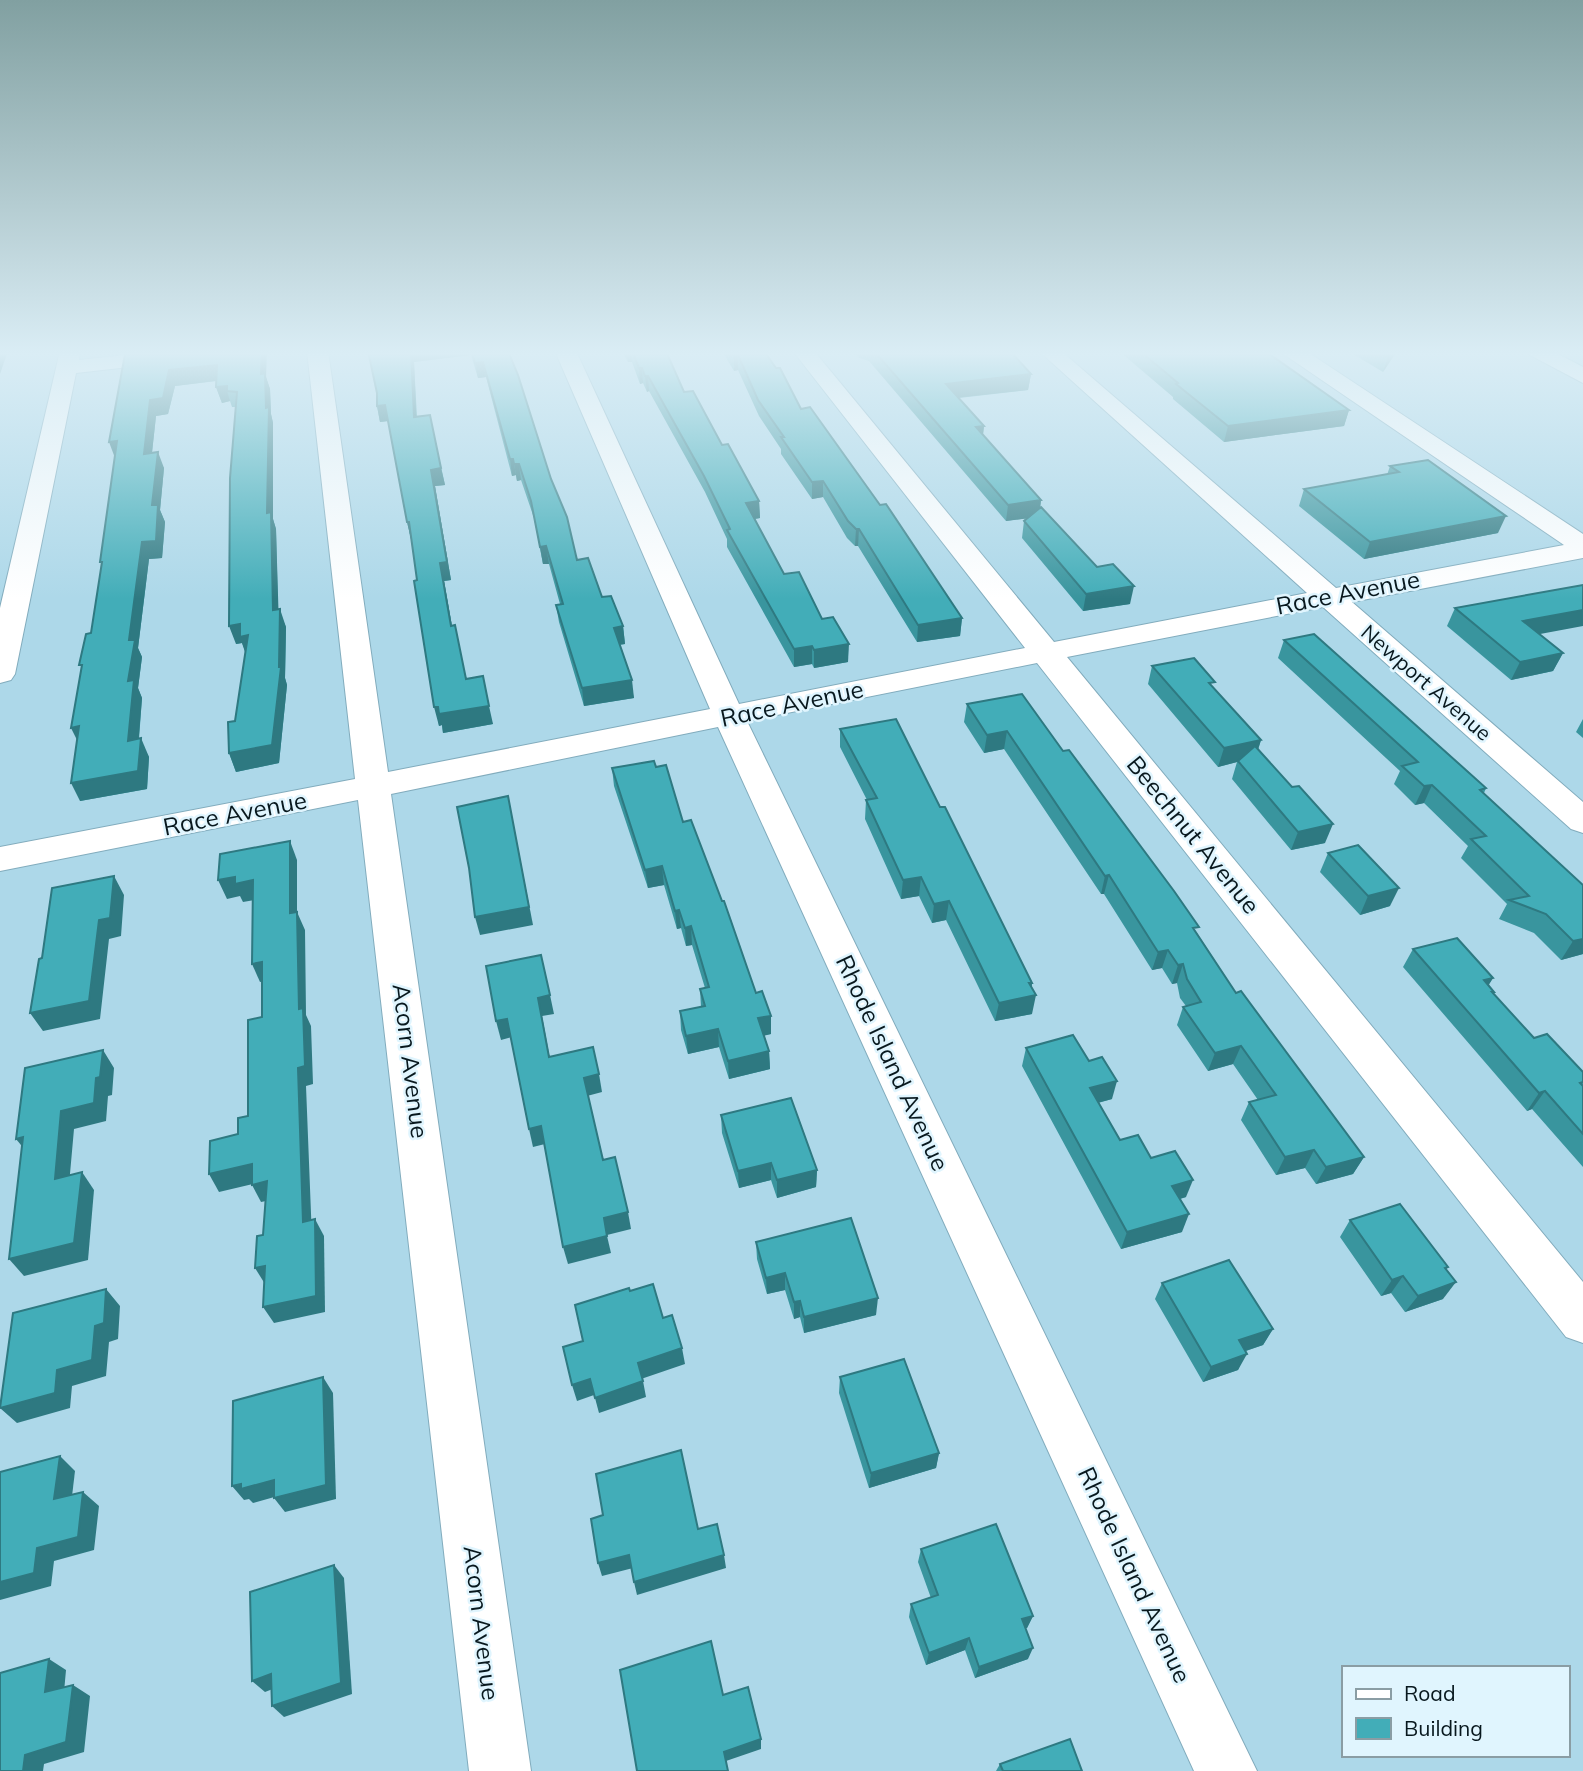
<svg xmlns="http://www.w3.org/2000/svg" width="1583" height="1771" font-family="Mulish,sans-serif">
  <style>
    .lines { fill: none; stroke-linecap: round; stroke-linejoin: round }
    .street-casing { stroke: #82acbd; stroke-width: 2 }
    .street { fill: #fff; fill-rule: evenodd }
    .wall { fill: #39959e }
    .shaded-wall { fill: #2e7981 }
    .building { fill: #42adb8; stroke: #2e7981; stroke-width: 2 }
    .labels { text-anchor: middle; stroke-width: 5; stroke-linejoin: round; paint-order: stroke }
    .far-street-label { font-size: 21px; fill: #08181e; stroke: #e0f5fe }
    .street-label { font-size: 24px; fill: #08181e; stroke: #e0f5fe }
  </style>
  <rect width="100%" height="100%" fill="#add8e9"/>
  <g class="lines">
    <g class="street-casing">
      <g id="street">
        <path d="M60 351H80L79 360 163 351H228L224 355 217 357 76 373 15 674 11 680 0 683V608Z"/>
        <path d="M307 351H328L388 772 710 709 555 351H576L739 704 1025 648 793 351H814L1054 642 1307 593 1039 351H1061L1336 588 1564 545 1285 355 1282 351H1306L1583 534V558L1352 602 1583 802V833L1571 829 1323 607 1067 657 1583 1282V1343L1566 1337 1037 663 747 721 1257 1771H1194L718 727 391 794 531 1771H469L358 800 0 871V847L355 779Z"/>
        <path d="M1526 351H1552L1583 367V383L1530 355Z"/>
      </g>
    </g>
    <use href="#street" class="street"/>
  </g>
  <g class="wall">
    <path d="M368 351H508L577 560 602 597 623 626 625 644 619 645 634 698 584 706 559 622 556 605 560 604 549 564H543L534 518 521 480 517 481 516 475 512 476 486 377 478 378 471 355 414 362 417 417 430 415 445 485 435 486 451 580 444 581 452 626 466 679 493 724 443 733 442 725 439 726 411 539 407 522 388 421 380 422 377 406V393Z"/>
    <path d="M622 351H666L684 392 722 445 759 501 760 518 755 519 784 574 822 619 848 662 814 668 812 664 794 667 727 547V539L705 492 649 391 647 392 643 383 640 384 632 362H628Z"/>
    <path d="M722 351H764L801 409 880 505 962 618 960 636 917 642 858 546H855L847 538 823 497 812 499 781 454V449L759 416 738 370 734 371Z"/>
    <path d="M853 351H1010L1031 374 1028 390 959 398 984 426 983 435 1041 500 1040 508 1130 604 1083 611 1022 538 1024 521 1028 518 1006 521 869 361 859 358Z"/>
    <path d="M1119 351H1265L1349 410 1344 426 1224 442 1173 399V397Z"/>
    <path d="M1348 351H1397L1383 372Z"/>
    <path d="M125 354 266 377 270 389 271 414 273 423V519L276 529 278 610 286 627 285 678 287 685 279 763 236 772 229 753 235 721 246 653 242 643 236 644V407H232L230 401 222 403 216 387 217 381 175 386 168 414 156 416 152 453 164 468 160 510 165 522 162 558 149 559 138 648 142 657 138 688 142 698 139 739 149 757 147 789 80 801 91 633 102 567 115 457Z"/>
    <path d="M1390 466 1498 533 1364 559 1299 506 1304 489 1387 475Z"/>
    <path d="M1455 608 1539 634 1563 653 1553 671 1511 680 1447 626Z"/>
    <path d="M1284 640 1486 788 1484 793 1583 954 1561 960 1534 933 1499 919 1507 904 1461 858 1468 846 1424 803 1415 805 1394 784 1400 771 1278 658Z"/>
    <path d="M1152 666 1213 687 1261 740 1258 750 1325 843 1291 850 1232 779 1237 762 1218 767 1148 684Z"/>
    <path d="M967 704 1063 751 1197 933 1236 993 1364 1157 1353 1174 1316 1184 1305 1168 1276 1175 1241 1120 1249 1102 1258 1100 1233 1064 1208 1071 1177 1025 1183 1007 1186 1006 1180 998 1177 983 1172 984 1162 968 1152 970 1104 894H1101L1004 749 984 753 964 722Z"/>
    <path d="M1583 719V738L1576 732Z"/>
    <path d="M840 729 940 807 1032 983V1014L995 1021 946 920 932 923 919 896 901 899 865 819 866 800H867L840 747Z"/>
    <path d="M656 767 683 822 756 993 771 1034 764 1035 769 1051 770 1069 729 1079 719 1047 688 1054 681 1030 680 1011 701 1007 700 989 705 988 692 945 686 946 681 928 677 929 664 885 648 888 614 786 612 768Z"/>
    <path d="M1328 853 1390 906 1360 915 1320 872Z"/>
    <path d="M1413 949 1493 978 1488 985 1494 992 1493 993 1534 1038 1583 1072V1167L1532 1109 1527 1111 1403 967Z"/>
    <path d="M1026 1048 1112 1099 1098 1103 1120 1140 1151 1158 1186 1197 1180 1199 1182 1232 1121 1249 1022 1066Z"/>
    <path d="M721 1115 817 1170 816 1187 777 1198 771 1180 739 1188 722 1133Z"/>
    <path d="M1350 1220 1448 1267 1446 1270 1443 1299 1405 1312 1391 1293 1381 1296 1340 1237Z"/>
    <path d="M756 1242 876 1315 804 1333 800 1317 794 1319 785 1290 767 1294 757 1259Z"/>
    <path d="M1162 1283 1273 1329 1263 1345 1246 1351 1238 1370 1203 1382 1155 1299Z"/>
    <path d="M840 1377 939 1453 936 1468 869 1488 839 1393Z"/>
    <path d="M921 1549 1033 1616 1027 1628H1026L1028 1659 975 1678 965 1650 926 1665 909 1617 911 1604 931 1598 918 1562Z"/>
    <path d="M1000 1764 1082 1771H996Z"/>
  </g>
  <g class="shaded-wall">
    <path d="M0 351H8L0 374Z"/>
    <path d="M262 351H267L266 377 270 389 271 414 273 423V519L276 529 279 628 273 610 267 513 266 408 261 374Z"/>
    <path d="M411 351H471V355L414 362 417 433 414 417Z"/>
    <path d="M627 351H631L632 362H628Z"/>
    <path d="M1392 351H1397L1383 372 1388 357Z"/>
    <path d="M738 355V370L734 371V356Z"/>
    <path d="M483 362 486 377 478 378 475 363Z"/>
    <path d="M217 365 222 380 175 386 168 414 156 416 150 470 144 454 150 400 169 370Z"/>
    <path d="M639 368H642L643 383 640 384Z"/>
    <path d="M1031 374 1028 390 945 399 946 384Z"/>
    <path d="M645 376H648L649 391 647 392Z"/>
    <path d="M227 386V391L230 401 222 403 216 387Z"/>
    <path d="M385 405 388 421 380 422 377 406Z"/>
    <path d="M1349 410 1344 426 1224 442 1228 426Z"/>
    <path d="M984 426 982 442 976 427Z"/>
    <path d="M117 441 115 458 109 442Z"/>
    <path d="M158 452 164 468 160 510 165 522 162 558 149 559 138 648 142 657 138 688 142 698 137 759 128 741 129 640 142 542 152 505Z"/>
    <path d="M510 459H513L516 475 512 476Z"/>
    <path d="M514 464H519L521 480 517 481Z"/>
    <path d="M441 468 445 485 435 486 451 580 444 581 455 644 440 563 431 470Z"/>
    <path d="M823 481V497L812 499V482Z"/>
    <path d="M1041 500 1039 517 1006 521 1008 505Z"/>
    <path d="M759 501 760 518 747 520 746 503Z"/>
    <path d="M1506 516 1498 533 1364 559 1370 542Z"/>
    <path d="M407 522H409L413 539H411Z"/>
    <path d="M856 529H859L858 546H855Z"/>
    <path d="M546 546 549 564H543L540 547Z"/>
    <path d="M1134 586 1130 604 1083 611 1086 594Z"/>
    <path d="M280 609 286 627 285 678 287 685 279 763 236 772 229 753 279 667Z"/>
    <path d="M1583 610V626L1514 639 1523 621Z"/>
    <path d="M962 618 960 636 917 642 918 625Z"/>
    <path d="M240 624 248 635 246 655 242 643 236 644 229 626Z"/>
    <path d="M623 626 625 644 616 645 614 628Z"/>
    <path d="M849 644 848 662 814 668V650Z"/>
    <path d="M812 646V664L794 667V649Z"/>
    <path d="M1563 653 1553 671 1511 680 1520 662Z"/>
    <path d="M632 680 634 698 584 706 582 688Z"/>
    <path d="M489 706 493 724 443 733 442 725 439 726 434 707Z"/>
    <path d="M79 726 80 746 71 728Z"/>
    <path d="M1007 731 1004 749 984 753 987 735Z"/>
    <path d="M141 738 149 757 147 789 80 801 71 783Z"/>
    <path d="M1261 740 1255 758 1238 761 1237 762 1218 767 1224 748Z"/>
    <path d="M1432 785 1424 803 1415 805 1424 786Z"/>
    <path d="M508 796 533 925 480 935 475 917Z"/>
    <path d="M1333 824 1325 843 1291 850 1298 832Z"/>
    <path d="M290 841 297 860V932L290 913Z"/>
    <path d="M662 866 664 885 648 888 645 870Z"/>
    <path d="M1109 875 1104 894H1101L1105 876Z"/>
    <path d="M114 876 124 895 121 936 109 939 100 1019 43 1031 30 1013 99 920Z"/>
    <path d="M235 877 253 880 261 899 243 902 240 896 227 899 218 880Z"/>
    <path d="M921 877 919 896 901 899 903 880Z"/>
    <path d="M1399 888 1390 906 1360 915 1368 896Z"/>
    <path d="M949 901 946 920 932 923 934 904Z"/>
    <path d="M679 910 681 928 677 929 675 911Z"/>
    <path d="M297 912 305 930 306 1015 311 1026 313 1084 306 1086 312 1239 303 1222 298 1068 299 1009Z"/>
    <path d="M691 926 692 945 686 946 685 928Z"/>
    <path d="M1583 939V954L1561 960 1573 941Z"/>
    <path d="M1168 950 1162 968 1152 970 1158 952Z"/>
    <path d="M262 962 270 980 260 982 252 964Z"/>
    <path d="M1183 964 1177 983 1172 984 1178 965Z"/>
    <path d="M1493 978 1482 996 1484 980Z"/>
    <path d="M1029 983H1032L1029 997 1036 995 1032 1014 995 1021 999 1003Z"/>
    <path d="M550 995 554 1014 542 1016 553 1075 538 998Z"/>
    <path d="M771 1016V1034L759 1037 758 1018Z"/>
    <path d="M507 1019 512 1037 501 1040 496 1021Z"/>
    <path d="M718 1029 719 1047 688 1054 686 1036Z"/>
    <path d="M1241 1046 1233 1064 1208 1071 1215 1053Z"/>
    <path d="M103 1050 114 1068 112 1095 108 1096 106 1121 74 1129 68 1196 55 1179 61 1111 96 1078Z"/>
    <path d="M769 1051 770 1069 729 1079 728 1061Z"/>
    <path d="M599 1074 602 1092 587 1096 584 1078Z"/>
    <path d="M1117 1081 1112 1099 1085 1106 1090 1088Z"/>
    <path d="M1545 1091 1532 1109 1527 1111 1539 1093Z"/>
    <path d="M541 1126 545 1144 533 1147 529 1129Z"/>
    <path d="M23 1137 30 1156 16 1139Z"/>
    <path d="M1314 1150 1305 1168 1276 1175 1285 1157Z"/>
    <path d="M1364 1157 1353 1174 1316 1184 1326 1167Z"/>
    <path d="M771 1163V1180L739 1188 738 1171Z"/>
    <path d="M252 1164 261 1182 219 1192 209 1174Z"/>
    <path d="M817 1170 816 1187 777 1198V1180Z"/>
    <path d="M82 1172 94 1190 88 1260 24 1276 9 1259Z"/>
    <path d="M1193 1180 1186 1197 1165 1203 1172 1186Z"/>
    <path d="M267 1181 276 1199 261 1202 252 1185Z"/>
    <path d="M628 1212 631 1229 607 1235 604 1218Z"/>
    <path d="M1189 1214 1182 1232 1121 1249 1127 1232Z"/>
    <path d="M315 1219 324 1236 325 1312 274 1323 263 1307Z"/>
    <path d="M607 1236 611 1253 568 1264 563 1247Z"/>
    <path d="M265 1266V1284L255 1268Z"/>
    <path d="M785 1273V1290L767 1294 766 1278Z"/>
    <path d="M1403 1276 1391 1293 1381 1296 1392 1280Z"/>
    <path d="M1456 1282 1443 1299 1405 1312 1418 1296Z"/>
    <path d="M106 1289 120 1306 118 1339 109 1342 106 1376 72 1386 70 1408 17 1423 0 1408 57 1370 95 1326Z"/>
    <path d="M878 1298 876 1315 804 1333V1317Z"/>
    <path d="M800 1301V1317L794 1319V1302Z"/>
    <path d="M1273 1329 1263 1345 1230 1356 1239 1340Z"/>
    <path d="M682 1348 685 1364 641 1379 638 1363Z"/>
    <path d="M1247 1354 1238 1370 1203 1382 1211 1367Z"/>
    <path d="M323 1377 333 1393 336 1499 285 1512 274 1498Z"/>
    <path d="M590 1379 594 1395 577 1401 572 1385Z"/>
    <path d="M643 1381 646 1397 599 1413 595 1398Z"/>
    <path d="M939 1453 936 1468 869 1488 871 1473Z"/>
    <path d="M60 1456 75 1471 70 1513 54 1499Z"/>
    <path d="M274 1480 285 1494 253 1503 249 1499 244 1500 232 1486Z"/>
    <path d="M83 1492 99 1506 94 1550 54 1561 51 1586 0 1600V1582L37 1548Z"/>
    <path d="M629 1555 633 1568 602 1576 598 1563Z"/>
    <path d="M724 1555 726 1568 637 1595 634 1582Z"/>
    <path d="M334 1565 344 1578 352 1694 284 1717 272 1706Z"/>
    <path d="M1033 1616 1027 1628 1016 1631 1022 1619Z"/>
    <path d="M969 1638 965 1650 926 1665 929 1653Z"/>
    <path d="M1033 1648 1028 1659 975 1678 979 1667Z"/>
    <path d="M49 1659 66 1670 63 1703 45 1692Z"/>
    <path d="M271 1674 283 1685 265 1692 252 1681Z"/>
    <path d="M73 1685 90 1696 84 1752 44 1764 43 1771H23L25 1755Z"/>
    <path d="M761 1739V1749L726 1761 724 1752Z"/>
  </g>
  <g class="building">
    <path d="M157 351H262L261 374 265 373 266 408 269 407 267 513 271 512 273 610 280 609 279 667H281L272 745 229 753 228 722 235 721 248 635 240 637V624L229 626 230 478 237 392 227 391V386L216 387 217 365 169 370 163 398 150 400 144 454 158 452 152 505H158L156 541 142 542 129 640H135L128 681 134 680 128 741 141 738 138 771 71 783 79 726 71 728 82 665H79L86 634 91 633 102 562H100L117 441 109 442 125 354Z"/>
    <path d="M368 351H411L414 417 430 415 441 468 431 470 447 562 440 563 451 626 455 625 466 679 483 676 489 706 439 714 438 707H434L414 581 417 580 409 522H407L385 405 377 406V393Z"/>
    <path d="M472 351H508L518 375 551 479 567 517 577 560 588 558 602 597 611 596 623 626 614 628 632 680 582 688 556 605 563 604 546 546 540 547 531 501 519 464H514L513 459H510L483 362 475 363Z"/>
    <path d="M632 351H666L684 392 693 391 722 445 728 444 759 501 746 503 784 574 799 572 822 619 833 617 849 644 814 650 812 646 794 649 727 530 730 529 704 476 648 376H645L642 368H639Z"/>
    <path d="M731 351H764L776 368H780L801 409 810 407 880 505 886 504 962 618 918 625 859 529H856L848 521 823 481 812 482 781 437H784L758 400 738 355 734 356Z"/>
    <path d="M874 351H1010L1031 374 946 384 984 426 976 427 1041 500 1008 505Z"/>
    <path d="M1140 351H1265L1349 410 1228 426 1176 384 1178 383Z"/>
    <path d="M1377 351H1392L1388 357Z"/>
    <path d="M1428 460 1506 516 1370 542 1304 489 1399 472 1390 466Z"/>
    <path d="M1041 507 1097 567 1113 564 1134 586 1086 594 1024 521Z"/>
    <path d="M1583 585V610L1523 621 1563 653 1520 662 1455 608Z"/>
    <path d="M1314 634 1486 788 1480 790 1583 885V939L1573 941 1546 914 1509 900 1529 896 1471 839 1486 836 1432 785 1424 786 1402 766 1418 762 1284 640Z"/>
    <path d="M1194 658 1215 682 1209 683 1261 740 1224 748 1152 666Z"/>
    <path d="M1022 694 1063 751 1069 750 1174 891 1199 927 1193 928 1236 993 1241 991 1364 1157 1326 1167 1314 1150 1285 1157 1249 1102 1276 1095 1241 1046 1215 1053 1183 1007 1201 1002 1187 979 1183 964 1178 965 1168 950 1158 952 1109 875 1105 876 1007 731 987 735 967 704Z"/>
    <path d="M896 719 940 807H945L1032 983H1029L1036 995 999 1003 949 901 934 904 921 877 903 880 866 800 877 798 840 729Z"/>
    <path d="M1255 746 1292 787 1299 786 1333 824 1298 832 1238 761Z"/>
    <path d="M654 761 656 767 666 765 683 822 691 820 722 901H724L756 993 762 991 771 1016 758 1018 769 1051 728 1061 718 1029 686 1036 680 1011 705 1006 700 989 709 987 691 926 685 928 679 910 675 911 662 866 645 870 612 768Z"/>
    <path d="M508 796 529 907 475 917 469 868 457 807Z"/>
    <path d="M290 841V913L297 912 299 1009 303 1008 305 1066 298 1068 303 1222 315 1219 316 1296 263 1307 265 1266 255 1268 257 1236 263 1235 267 1181 252 1185V1164L209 1174 210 1141 238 1134V1118L248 1116V1020L262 1017V962L252 964 253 880 235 884V877L218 880 220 854Z"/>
    <path d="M1358 845 1399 888 1368 896 1328 853Z"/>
    <path d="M114 876 110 918 99 920 89 1001 30 1013 39 959 42 958 52 888Z"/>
    <path d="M1457 938 1493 978 1484 980 1494 992H1492L1534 1038 1547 1034 1583 1072V1082L1580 1083 1583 1086V1134L1545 1091 1539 1093 1413 949Z"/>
    <path d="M541 955 550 995 538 998 549 1057 593 1047 599 1074 584 1078 603 1160 615 1157 628 1212 604 1218 607 1236 563 1247 541 1126 529 1129 507 1019 496 1021 486 966Z"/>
    <path d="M1073 1035 1089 1061 1102 1057 1117 1081 1090 1088 1120 1140 1138 1135 1151 1158 1175 1151 1193 1180 1172 1186 1189 1214 1127 1232 1026 1048Z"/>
    <path d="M103 1050 100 1077 96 1078 94 1103 61 1111 55 1179 82 1172 74 1243 9 1259 23 1137 16 1139 25 1068Z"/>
    <path d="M791 1098 817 1170 777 1180 771 1163 738 1171 721 1115Z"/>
    <path d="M1400 1204 1448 1267 1445 1268 1456 1282 1418 1296 1403 1276 1392 1280 1350 1220Z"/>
    <path d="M851 1218 878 1298 804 1317 800 1301 794 1302 785 1273 766 1278 756 1242Z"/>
    <path d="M1229 1260 1273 1329 1239 1340 1247 1354 1211 1367 1162 1283Z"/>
    <path d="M653 1284 663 1318 672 1315 682 1348 638 1363 643 1381 595 1398 590 1379 572 1385 563 1347 583 1341 575 1305 629 1288 630 1291Z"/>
    <path d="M106 1289 104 1323 95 1326 92 1360 57 1370 55 1393 0 1408 13 1313Z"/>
    <path d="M904 1359 939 1453 871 1473 840 1377Z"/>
    <path d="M323 1377 326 1485 274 1498V1480L241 1489V1484L232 1486 233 1401Z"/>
    <path d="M681 1450 698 1529 717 1524 724 1555 634 1582 629 1555 598 1563 591 1519 603 1515 596 1474Z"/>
    <path d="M60 1456 54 1499 83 1492 78 1537 37 1548 34 1573 0 1582V1472Z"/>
    <path d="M996 1524 1033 1616 1022 1619 1033 1648 979 1667 969 1638 929 1653 911 1604 938 1595 921 1549Z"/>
    <path d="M334 1565 341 1683 272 1706 271 1674 252 1681 250 1592Z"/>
    <path d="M711 1641 723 1695 748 1687 761 1739 724 1752 728 1771H637L620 1670Z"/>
    <path d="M49 1659 45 1692 73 1685 66 1742 25 1755 23 1771H0V1673Z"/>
    <path d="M1070 1739 1082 1771H1003L1000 1764Z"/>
  </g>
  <linearGradient id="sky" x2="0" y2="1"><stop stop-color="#81a0a1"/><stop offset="0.59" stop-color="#daedf5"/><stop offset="1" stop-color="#daedf5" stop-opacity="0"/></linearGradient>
  <rect width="1583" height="599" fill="url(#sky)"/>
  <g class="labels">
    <g class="far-street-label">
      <text transform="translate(1426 683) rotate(41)" y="7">Newport Avenue</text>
    </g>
    <g class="street-label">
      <text transform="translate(1348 593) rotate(-11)" y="8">Race Avenue</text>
      <text transform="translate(792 704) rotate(-12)" y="8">Race Avenue</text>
      <text transform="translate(235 814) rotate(-11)" y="8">Race Avenue</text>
      <text transform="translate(1193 835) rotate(51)" y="8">Beechnut Avenue</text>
      <text transform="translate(410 1061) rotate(83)" y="8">Acorn Avenue</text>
      <text transform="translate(892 1063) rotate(65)" y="8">Rhode Island Avenue</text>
      <text transform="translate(1134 1575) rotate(65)" y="8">Rhode Island Avenue</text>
      <text transform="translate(481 1623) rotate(83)" y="8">Acorn Avenue</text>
    </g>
  </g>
  <rect x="1342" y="1666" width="228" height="91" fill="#e0f5fe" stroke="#8a9da4" stroke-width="2"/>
  <rect x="1356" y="1689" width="35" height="10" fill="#ffffff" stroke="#8a9da4" stroke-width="2"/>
  <text x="1404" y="1701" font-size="21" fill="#08181e">Road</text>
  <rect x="1356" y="1718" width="35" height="21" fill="#42adb8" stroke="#8a9da4" stroke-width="2"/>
  <text x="1404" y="1736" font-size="21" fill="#08181e">Building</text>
</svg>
